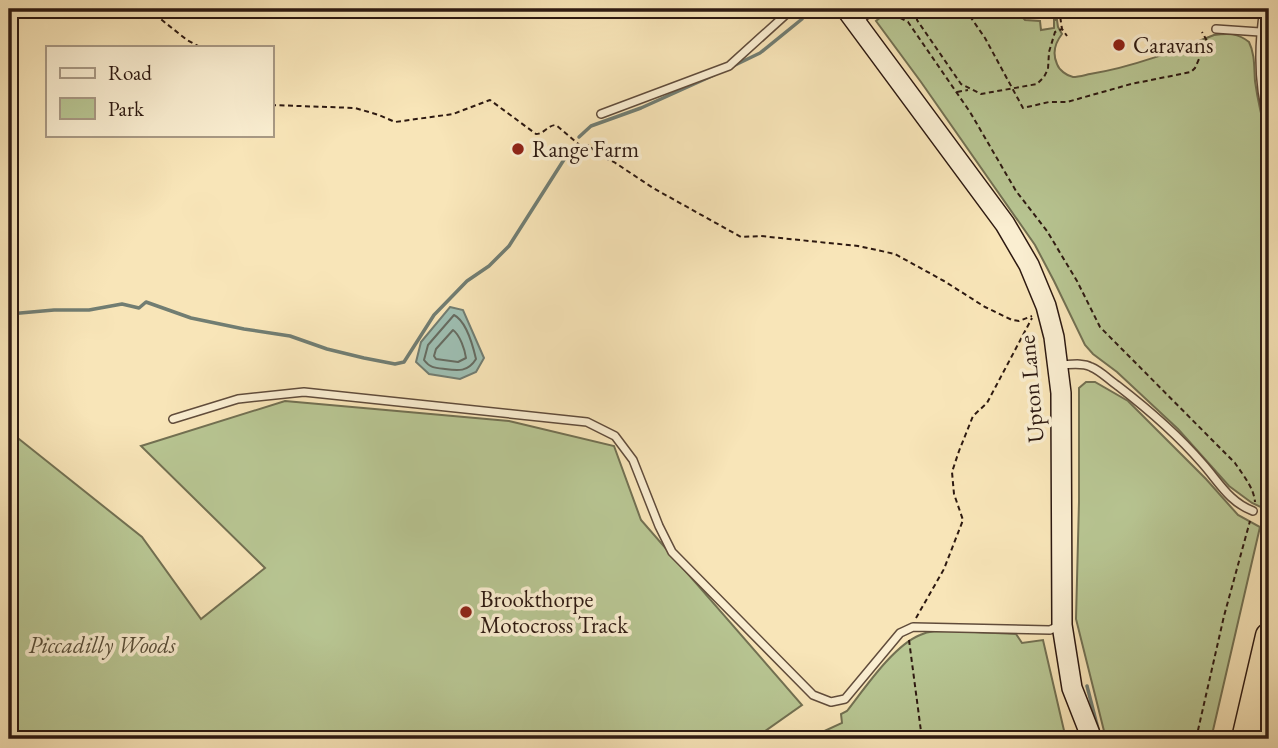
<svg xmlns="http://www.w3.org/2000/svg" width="1278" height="748" font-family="'EB Garamond',serif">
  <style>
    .green { fill: #b8c693; stroke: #727052; stroke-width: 2 }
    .water { fill: #9ebfb3; stroke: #717d72; stroke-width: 2 }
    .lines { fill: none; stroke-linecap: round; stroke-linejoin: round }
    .shore { stroke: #666c62; stroke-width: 2 }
    .stream { stroke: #717d72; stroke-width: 3.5 }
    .lane-casing { stroke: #604c3b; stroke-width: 10 }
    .secondary-casing { stroke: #2d1911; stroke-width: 22 }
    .highway-casing { stroke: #2d1911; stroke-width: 29 }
    .path { stroke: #2d1911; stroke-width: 2; stroke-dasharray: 5 3.5; stroke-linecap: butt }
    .lane { stroke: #faeed1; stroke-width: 7 }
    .secondary { stroke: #faeed1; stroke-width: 19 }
    .highway { stroke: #f8e5b8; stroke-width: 26 }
    .poi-dot { fill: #8f2418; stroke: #faeed1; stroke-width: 2.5 }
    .labels { text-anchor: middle; stroke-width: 7; stroke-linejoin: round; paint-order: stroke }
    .poi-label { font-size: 23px; fill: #2d1911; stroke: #faeed1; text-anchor: start }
    .street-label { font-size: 23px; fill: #2d1911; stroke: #faeed1 }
    .park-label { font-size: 23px; font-style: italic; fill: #574d38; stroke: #faeed1 }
  </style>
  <rect width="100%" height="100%" fill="#f8e5b8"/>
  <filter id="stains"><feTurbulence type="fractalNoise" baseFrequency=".00286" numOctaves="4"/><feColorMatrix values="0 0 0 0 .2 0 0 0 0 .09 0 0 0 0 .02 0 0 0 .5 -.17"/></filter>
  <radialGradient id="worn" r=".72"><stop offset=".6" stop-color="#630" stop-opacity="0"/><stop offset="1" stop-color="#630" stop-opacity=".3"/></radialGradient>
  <g class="green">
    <path d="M891 9H1015L1025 20 1040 21 1041 30 1054 28V20H1057L1058 27 1062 34C1055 43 1052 53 1057 64 1059 70 1067 76 1073 77 1078 77 1085 75 1090 74 1133 67 1174 51 1214 35 1228 33 1238 33 1249 42 1255 54 1254 68 1255 81 1258 103 1263 123 1269 144V498L1265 509 1252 503 1229 486 1178 429 1117 372 1093 354 1085 345 1054 281 1035 245 921 82 876 21Z"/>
    <path d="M1086 382H1095L1128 401 1206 479 1238 515 1260 527 1211 739H1106L1076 619 1079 502V388Z"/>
    <path d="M285 401 509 421 614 446 641 520 802 705 754 739H9V431L142 537 201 619 265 568 141 446Z"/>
    <path d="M954 631 1016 634 1022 643 1043 640 1066 739H807L842 723 841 714 847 711C865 688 893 646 920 635 931 630 942 631 954 631Z"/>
  </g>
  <path class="water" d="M450 307 463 310 484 358 476 372 460 379 429 374 416 362 421 342Z"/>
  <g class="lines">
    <g class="shore">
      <path d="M454 315C466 321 473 346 476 359 468 372 458 371 445 369 435 368 430 368 424 360L428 345Z"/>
      <path d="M453 330C460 335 465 350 466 358L458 362 436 359 434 356 436 349Z"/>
    </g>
    <g class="stream">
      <path d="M733 66 760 53 802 19 803 9"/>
      <path d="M579 137 591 126 641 108 714 75"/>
      <path d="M9 314 54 310H89L122 304 139 308 146 302 191 318 244 329 290 336 327 349 364 358 395 364 404 362 434 315 467 281 489 266 509 246 572 147"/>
      <path d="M1087 686 1098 729"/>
    </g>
    <g class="lane-casing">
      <g id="lane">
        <path d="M1264 9C1258 47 1258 86 1269 123"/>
        <path d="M856 22 875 9"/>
        <path d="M1216 29 1260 32"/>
        <path d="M601 114 729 66 792 9"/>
        <path d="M1059 365C1069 365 1082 362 1091 367 1101 371 1109 380 1118 386 1149 410 1177 434 1202 463 1219 482 1229 502 1253 511"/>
        <path d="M173 419 238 399 304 392 587 422 615 436 633 460 659 526 672 552 813 695 831 702 845 699 900 633 913 627 1050 630 1061 625"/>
      </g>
    </g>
    <g class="secondary-casing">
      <path id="secondary" d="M846 9 1005 224 1029 265 1046 306 1054 337 1061 393 1062 625 1072 688 1092 739"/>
    </g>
    <g class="highway-casing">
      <path id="highway" d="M1245 739 1269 636"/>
    </g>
    <g class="path">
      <path d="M148 9 187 40 200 47"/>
      <path d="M917 9V20L961 84 981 94 1037 84 1044 77 1048 69 1049 52 1055 32 1062 29"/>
      <path d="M965 9 985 38 1023 108 1049 102H1067L1131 84 1191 72 1195 68 1207 41 1202 32"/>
      <path d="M1059 9 1062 29 1067 36"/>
      <path d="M885 10 908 22 970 112 1016 191 1047 231 1077 281 1100 327 1235 463C1243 475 1254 488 1255 502"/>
      <path d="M957 92 968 90"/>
      <path d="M271 105 355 108 379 115 395 122 453 114 490 100 536 134C544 134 548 125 556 125L582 147H585L588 145 602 157 614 162 653 188 741 237 761 236 858 246 895 254 944 281 985 307 1012 320 1019 321 1032 316"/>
      <path d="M916 618 944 569 963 520 954 494 952 472 959 451 973 416 987 403 1032 318"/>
      <path d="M909 640 922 739"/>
      <path d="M1196 739 1224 616 1250 521"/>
    </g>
    <use href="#lane" class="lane"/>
    <use href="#secondary" class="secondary"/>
    <use href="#highway" class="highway"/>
  </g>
  <g class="poi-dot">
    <circle cx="1119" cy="45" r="7"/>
    <circle cx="518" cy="149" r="7"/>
    <circle cx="466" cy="612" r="7"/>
  </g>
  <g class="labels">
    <g class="poi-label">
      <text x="1133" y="53">Caravans</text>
      <text x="532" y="157">Range Farm</text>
      <text x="480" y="607">Brookthorpe<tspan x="480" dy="26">Motocross Track</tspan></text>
    </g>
    <g class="street-label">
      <text transform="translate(1031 389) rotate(-95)" y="8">Upton Lane</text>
    </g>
    <g class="park-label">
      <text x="102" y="653">Piccadilly Woods</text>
    </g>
  </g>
  <rect width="1278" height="748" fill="none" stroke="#f8e5b8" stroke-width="35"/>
  <rect x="10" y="10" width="1257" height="727" fill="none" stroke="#2d1911" stroke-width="3.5"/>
  <rect x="18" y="18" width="1243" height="713" fill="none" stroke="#2d1911" stroke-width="2"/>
  <rect x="46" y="46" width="228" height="91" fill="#faeed1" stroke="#a89984" stroke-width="2"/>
  <rect x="60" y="68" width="35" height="10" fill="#faeed1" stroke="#a89984" stroke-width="2"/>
  <text x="108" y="80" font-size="21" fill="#2d1911">Road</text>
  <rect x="60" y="98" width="35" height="21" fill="#b8c693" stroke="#a89984" stroke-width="2"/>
  <text x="108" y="116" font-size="21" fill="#2d1911">Park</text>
  <rect width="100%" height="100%" filter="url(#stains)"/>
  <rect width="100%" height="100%" fill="url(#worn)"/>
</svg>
